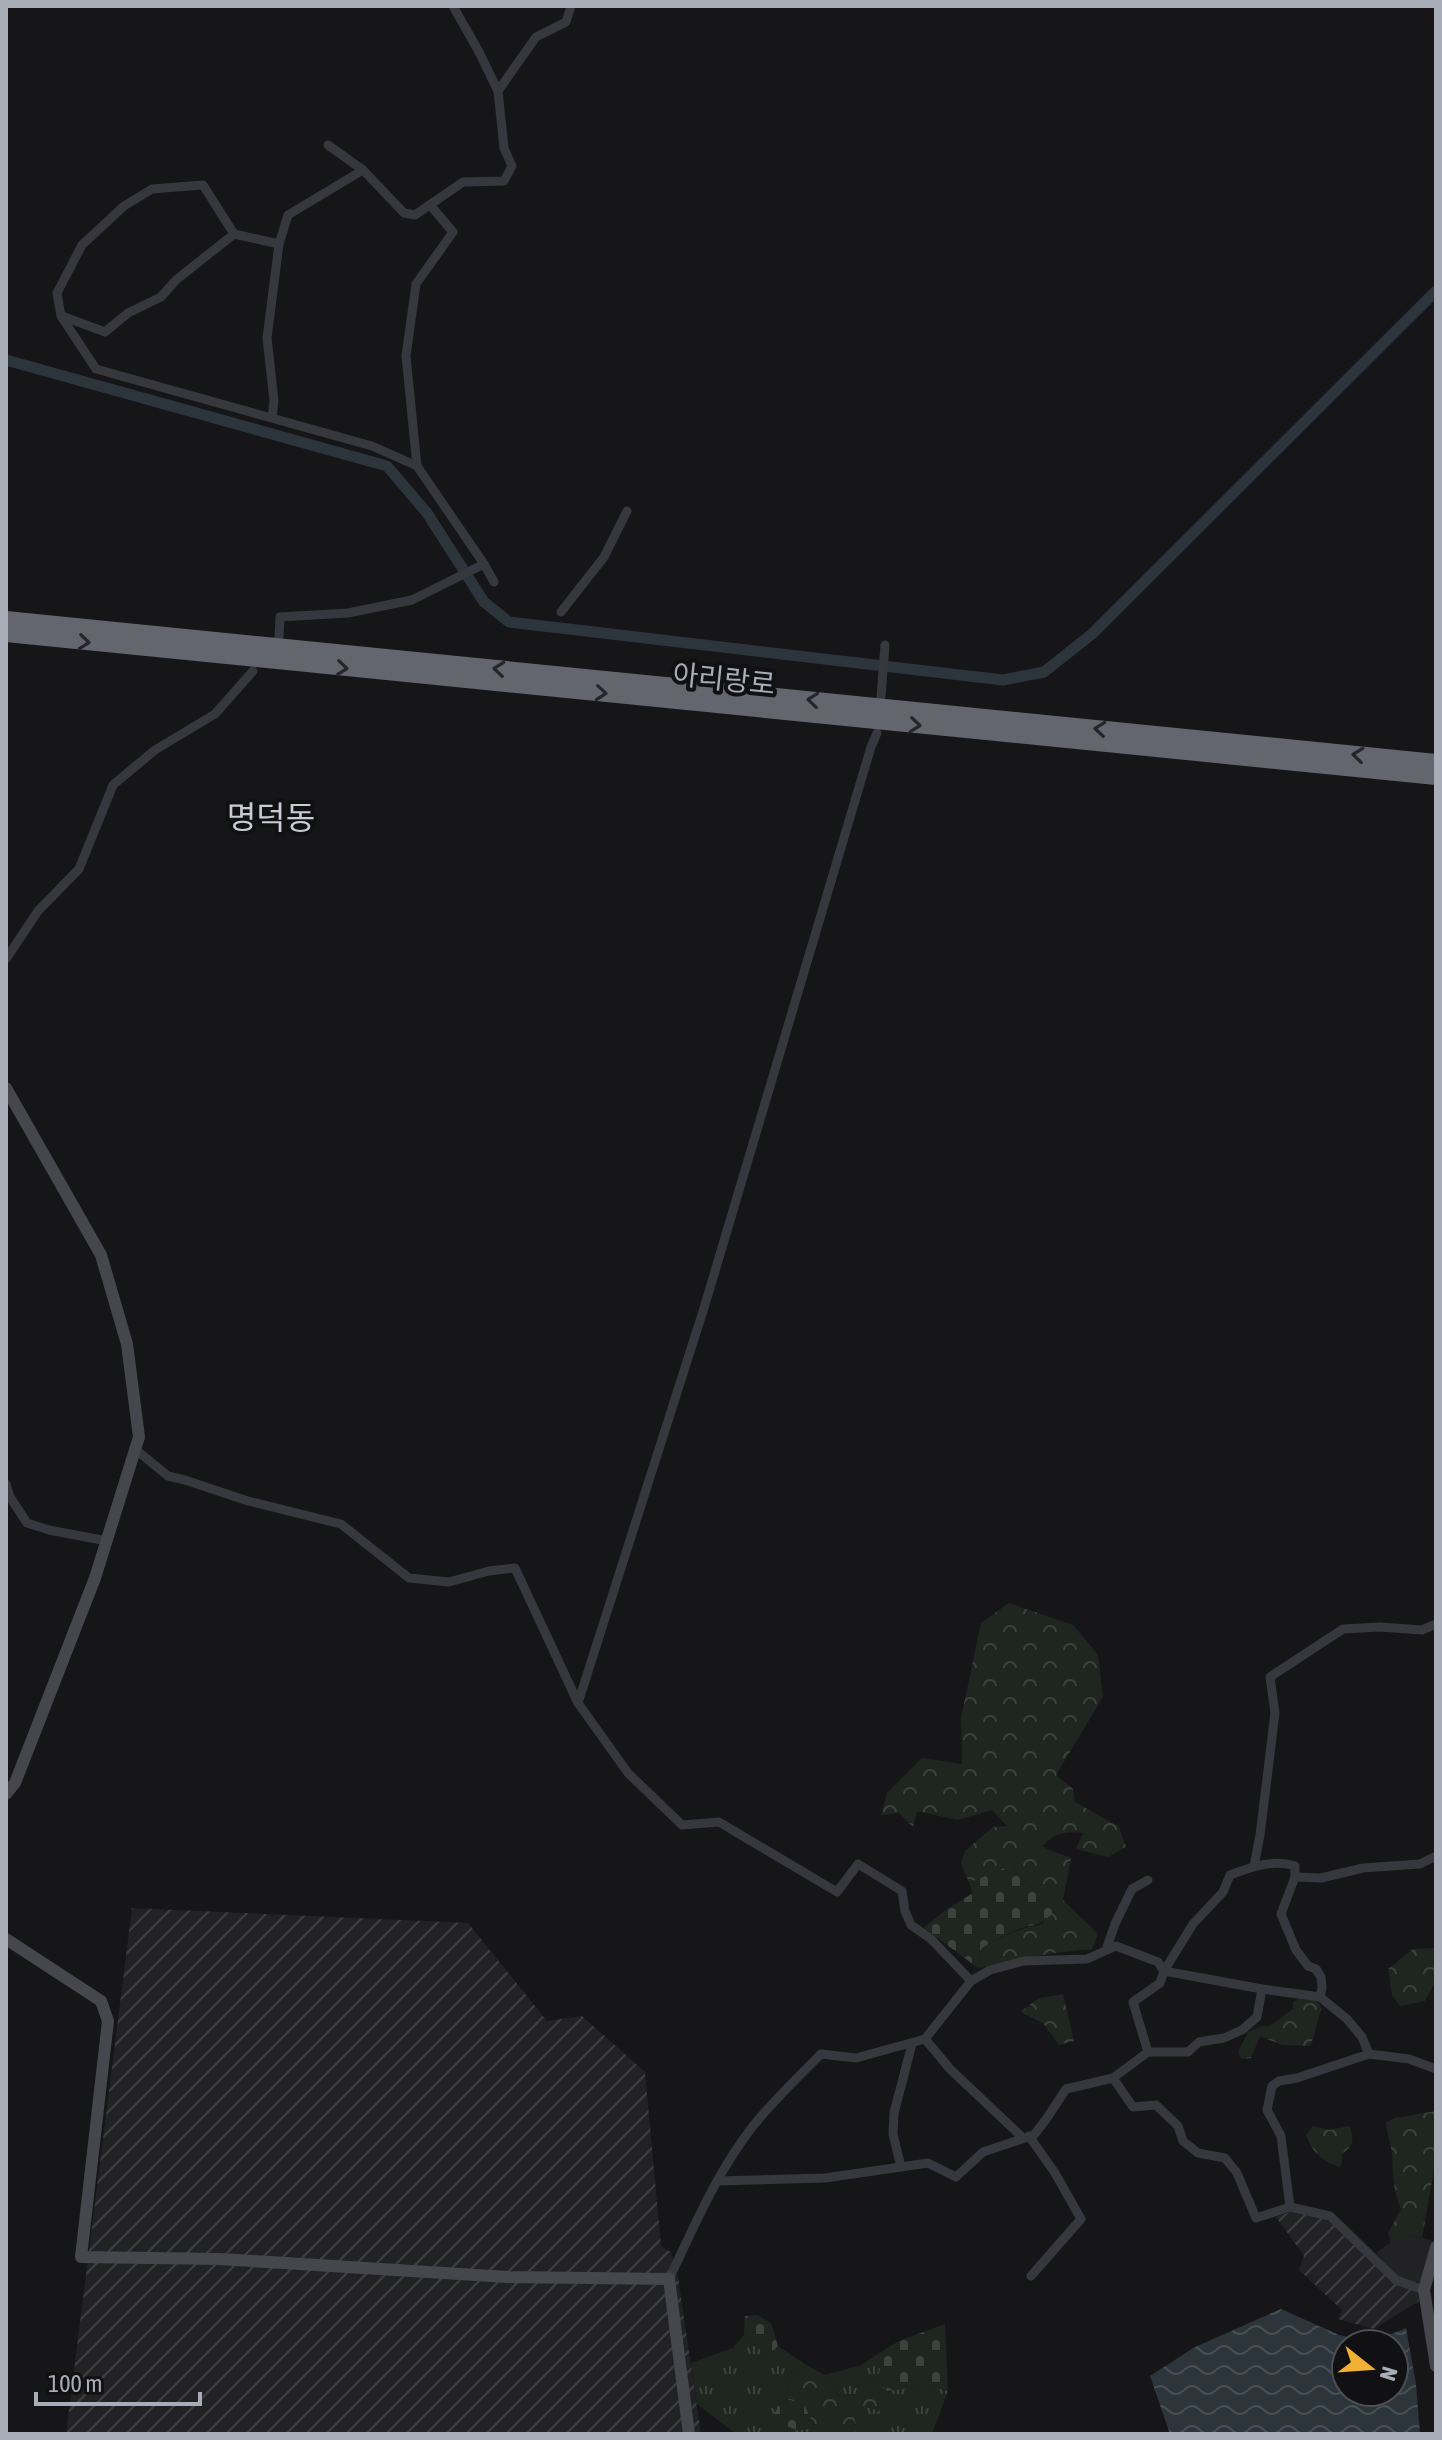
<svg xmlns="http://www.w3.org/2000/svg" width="1442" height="2440" font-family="'Asap Condensed','Noto Sans KR',sans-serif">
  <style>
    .built { fill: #222225 }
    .industrial { fill: url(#industrial-furrows) }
    .grass { fill: url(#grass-tufts) }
    .forest { fill: url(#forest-crowns) }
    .cemetery { fill: url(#cemetery-stones) }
    .water { fill: url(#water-waves); fill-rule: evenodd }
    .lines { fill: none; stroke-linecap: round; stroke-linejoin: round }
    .canal { stroke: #2c353c; stroke-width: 11 }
    .street { stroke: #37383d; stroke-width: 9 }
    .secondary { stroke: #45474d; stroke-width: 12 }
    .highway { stroke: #63666e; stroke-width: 16 }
    .oneway { stroke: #26262a }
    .labels { text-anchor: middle; stroke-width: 8; stroke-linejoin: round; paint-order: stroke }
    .street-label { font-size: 28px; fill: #a8adb8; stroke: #111113 }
    .quarter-label { font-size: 32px; fill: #c9ccd4; stroke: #111113 }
  </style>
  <defs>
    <pattern id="industrial-furrows" width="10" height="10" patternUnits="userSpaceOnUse" patternTransform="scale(2)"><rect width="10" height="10" fill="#222225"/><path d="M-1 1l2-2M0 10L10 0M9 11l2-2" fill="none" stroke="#3f3f43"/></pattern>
    <pattern id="grass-tufts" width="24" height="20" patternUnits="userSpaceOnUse" patternTransform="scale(2)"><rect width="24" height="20" fill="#1e261f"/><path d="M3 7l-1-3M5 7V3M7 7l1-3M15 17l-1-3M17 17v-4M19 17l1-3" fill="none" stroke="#3c433d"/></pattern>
    <pattern id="forest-crowns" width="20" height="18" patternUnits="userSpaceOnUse" patternTransform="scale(2)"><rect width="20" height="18" fill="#1e261f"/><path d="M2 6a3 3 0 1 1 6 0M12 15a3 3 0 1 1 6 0" fill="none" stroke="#3c433d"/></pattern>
    <pattern id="cemetery-stones" width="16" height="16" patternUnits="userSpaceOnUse" patternTransform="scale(2)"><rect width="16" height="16" fill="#1e261f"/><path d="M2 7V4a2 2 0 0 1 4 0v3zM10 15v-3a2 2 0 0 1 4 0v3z" fill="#3c433d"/></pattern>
    <pattern id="water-waves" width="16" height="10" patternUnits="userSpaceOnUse" patternTransform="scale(2)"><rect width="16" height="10" fill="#2c353c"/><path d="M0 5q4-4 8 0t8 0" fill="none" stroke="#485056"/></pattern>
  </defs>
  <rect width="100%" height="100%" fill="#161618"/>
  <path class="built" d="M1409 2234 1432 2241 1421 2284 1398 2277 1376 2253 1391 2242Z"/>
  <g class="industrial">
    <path d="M132 1908 468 1923 547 2021 582 2016 645 2072 661 2246 671 2252 678 2277 701 2434H66Z"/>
    <path d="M1293 2211 1328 2220 1395 2284H1421L1419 2301 1374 2329 1338 2319 1342 2310 1299 2270 1304 2256 1276 2217Z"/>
  </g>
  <g class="grass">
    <path d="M744 2335 768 2356 778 2346 806 2365 789 2381 785 2399 769 2421 798 2430 815 2428 833 2434H736L697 2404 691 2363 733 2348Z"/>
    <path d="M884 2350 878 2379 861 2384 855 2394 840 2397 825 2375 861 2365Z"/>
    <path d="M926 2385 948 2391 932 2434H852L857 2430 851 2407 860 2405 891 2402 887 2391Z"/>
  </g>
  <g class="forest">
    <path d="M1009 1603 1073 1625 1098 1655 1103 1697 1056 1775 1073 1789 1075 1802 1119 1827 1126 1847 1108 1857 1076 1849 1083 1833C1068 1831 1052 1833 1042 1847L1071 1858 1063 1900 1098 1934 1092 1949 1054 1953 978 1968 982 1948C1002 1936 1020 1928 1043 1924L1049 1900 1015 1873 1016 1864 969 1883 961 1863 965 1851 993 1827 1007 1826 992 1810 958 1820 917 1811 913 1827 899 1813 881 1815 887 1793 922 1758 962 1764 961 1718 981 1623Z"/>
    <path d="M1431 1948 1436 1949V1985L1433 1986 1425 2001 1400 2006 1392 1995 1388 1969 1413 1949Z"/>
    <path d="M1063 1994 1074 2041 1059 2045 1043 2023 1020 2012 1039 1998Z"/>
    <path d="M1298 1999 1317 2000 1322 2009C1316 2021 1316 2034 1310 2046L1282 2045 1260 2036 1251 2058 1241 2059 1238 2052 1248 2032 1262 2026H1270L1293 2009V2002Z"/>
    <path d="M1436 2111V2158L1422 2238 1409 2234 1391 2242 1388 2233 1401 2209C1393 2190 1393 2175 1392 2155 1391 2144 1387 2134 1386 2122L1395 2118Z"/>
    <path d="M1313 2126 1329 2130 1350 2126C1353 2139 1355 2145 1343 2153L1341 2167C1322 2162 1313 2153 1306 2135Z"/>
    <path d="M806 2365 825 2375 840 2397 855 2394 861 2384 878 2379 887 2391 891 2402 882 2412 861 2405 852 2407 857 2430C845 2439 828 2432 815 2428L804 2404 785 2399 789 2381Z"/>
  </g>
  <g class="cemetery">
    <path d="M1016 1863 1015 1873 1049 1900 1054 1912C1040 1927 1036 1923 1019 1929 1006 1934 994 1941 982 1948L978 1968 924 1928 944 1911 973 1893 969 1883Z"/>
    <path d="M757 2315 771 2323 778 2346 768 2356 744 2335 745 2316Z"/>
    <path d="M945 2324 948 2391 926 2385 887 2391 878 2379 884 2350 899 2341Z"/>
    <path d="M785 2399 804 2404 815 2428 798 2430 768 2421Z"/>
  </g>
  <path class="water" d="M1281 2309 1339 2335 1372 2342 1406 2328 1416 2384 1420 2434H1170L1150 2376 1195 2347ZM1346 2344H1394V2392H1346Z"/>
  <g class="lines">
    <path class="canal" d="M6 360 387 466 427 513 484 602 509 622 1003 680 1044 672 1092 634 1436 291"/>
    <g class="street">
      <path d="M498 91 536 37 566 22 571 6"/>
      <path d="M328 145 363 170 404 213 415 215 463 182 504 181 512 166 504 148 498 91 479 52 453 6"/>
      <path d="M279 244 288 215 363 170"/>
      <path d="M62 316 105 332 128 313 161 297 176 280 234 234"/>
      <path d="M272 418 274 401 267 338 279 244 234 234 203 185 152 189 124 206 82 245 57 293 61 316 96 369 372 446 417 466 484 564 494 582"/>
      <path d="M417 466 406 356 416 284 453 232 430 205"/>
      <path d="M561 612 604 557 627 511"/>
      <path d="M279 637 280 617 348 613 412 600 484 564"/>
      <path d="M881 697 885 645"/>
      <path d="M6 959 38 911 79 869 113 785 155 750 215 714 253 671"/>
      <path d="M135 1449 168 1476 185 1480 248 1501 341 1524 409 1578 449 1582 489 1571 515 1568 578 1703 628 1773 682 1825 719 1822 837 1892 858 1864 902 1891 905 1911 911 1925 931 1939 971 1981"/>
      <path d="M6 1484 10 1497 27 1523 49 1530 107 1541"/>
      <path d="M578 1703 704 1308 871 747 877 733"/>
      <path d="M1254 1866 1260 1835 1275 1713 1270 1677 1343 1629 1380 1627 1422 1630 1436 1624"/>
      <path d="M1295 1877 1321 1878 1363 1868 1420 1864 1436 1856"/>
      <path d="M1106 1950 1115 1924 1132 1889 1148 1880"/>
      <path d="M925 2039 950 2069 1023 2138"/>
      <path d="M1148 2052 1133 2002 1160 1983 1164 1971 1193 1924 1223 1892 1230 1875C1251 1867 1273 1859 1295 1866V1877L1281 1914 1296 1950 1308 1966 1316 1969 1321 1977 1322 1988 1320 1997"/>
      <path d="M1113 2078 1148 2052H1188L1199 2042 1224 2038 1242 2030 1257 2017 1262 1989"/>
      <path d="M1029 2136 1055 2173 1081 2219 1031 2276"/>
      <path d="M901 2167 928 2163 956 2177 983 2152 1034 2135 1047 2118 1066 2089 1113 2078 1133 2107 1156 2105 1178 2126 1183 2141 1198 2153 1225 2158 1237 2173 1256 2218 1290 2207 1330 2216 1396 2280 1424 2290"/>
      <path d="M717 2181 825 2178 901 2167 893 2134 894 2113 912 2044"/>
      <path d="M1290 2207 1281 2136 1267 2110 1272 2086 1279 2081 1297 2078 1369 2054"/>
      <path d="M669 2279C694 2227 717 2172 753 2126 774 2100 798 2077 821 2054L856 2058 925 2039 971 1981 990 1970 1024 1961 1087 1959 1116 1946 1158 1962 1164 1971 1262 1989 1320 1997 1347 2019 1362 2037 1369 2054 1409 2059 1436 2069"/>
    </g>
    <g class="secondary">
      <path d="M6 1088 101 1255 127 1344 139 1437 95 1578 15 1783 6 1794"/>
      <path d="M6 1939 101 2001 108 2021 81 2257 220 2259 508 2277 669 2279 689 2434"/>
      <path d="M1436 2247 1424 2290 1436 2366"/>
    </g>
    <g class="highway">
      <path d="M6 619 1436 762"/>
      <path d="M6 634 1436 777"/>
    </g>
  </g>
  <defs><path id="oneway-chevron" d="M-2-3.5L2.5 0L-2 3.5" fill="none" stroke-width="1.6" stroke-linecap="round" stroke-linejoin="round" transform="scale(2)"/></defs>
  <g class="oneway">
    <use href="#oneway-chevron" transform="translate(84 642) rotate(6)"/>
    <use href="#oneway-chevron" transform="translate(342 668) rotate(6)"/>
    <use href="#oneway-chevron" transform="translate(499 669) rotate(-174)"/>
    <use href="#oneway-chevron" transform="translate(601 693) rotate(5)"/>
    <use href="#oneway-chevron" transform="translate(813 700) rotate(-174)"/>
    <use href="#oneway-chevron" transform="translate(915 725) rotate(6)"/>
    <use href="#oneway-chevron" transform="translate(1100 729) rotate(-174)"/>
    <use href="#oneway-chevron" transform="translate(1358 755) rotate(-174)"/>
  </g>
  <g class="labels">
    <g class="street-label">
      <text transform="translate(724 679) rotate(6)" y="10">아리랑로</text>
    </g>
    <g class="quarter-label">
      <text x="271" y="829">명덕동</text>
    </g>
  </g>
  <rect width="1442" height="2440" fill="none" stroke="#a8adb8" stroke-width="16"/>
  <g transform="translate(1370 2368) rotate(107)"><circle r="38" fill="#111113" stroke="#4d4f55" stroke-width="2"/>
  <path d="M0-6L14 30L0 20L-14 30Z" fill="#f2b134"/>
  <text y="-12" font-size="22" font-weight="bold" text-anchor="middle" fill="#a8adb8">N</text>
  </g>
  <path d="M36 2392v12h164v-12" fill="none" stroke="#a8adb8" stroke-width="4"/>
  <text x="48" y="2392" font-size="24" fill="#a8adb8" stroke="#111113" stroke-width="6" paint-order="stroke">100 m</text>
</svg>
